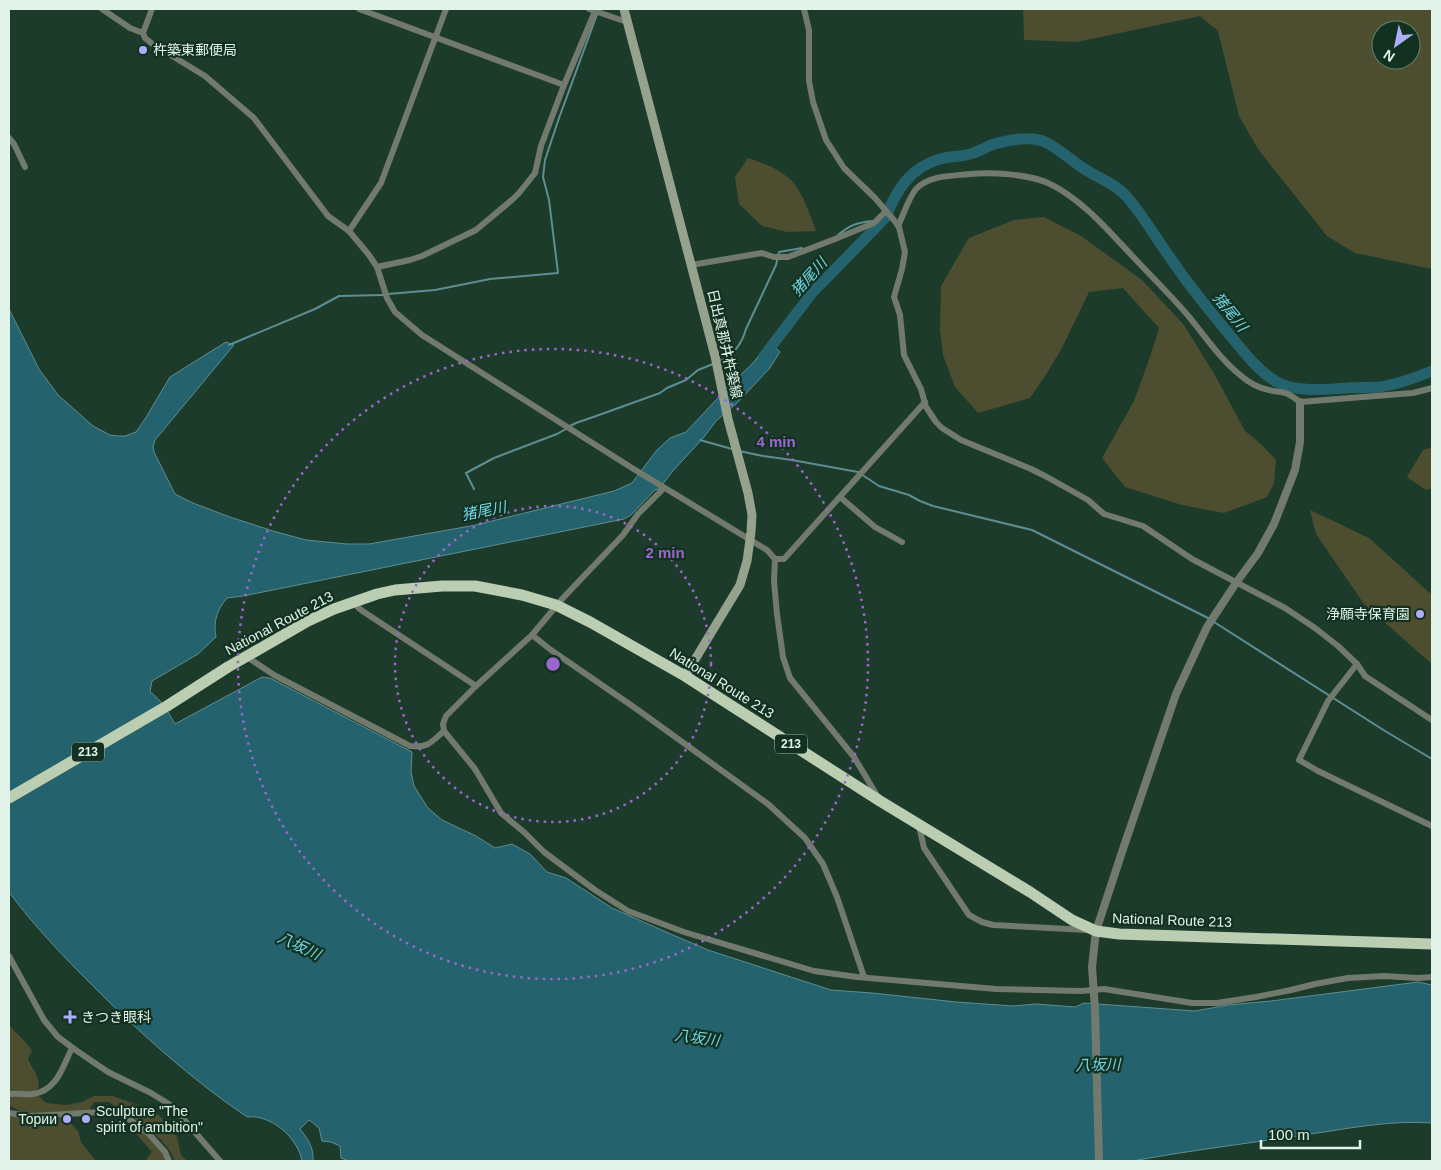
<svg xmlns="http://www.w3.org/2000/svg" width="1441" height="1170" font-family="Helvetica,'Noto Sans JP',sans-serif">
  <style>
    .green { fill: #4d4e30; fill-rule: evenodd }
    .water { fill: #24636d; stroke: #5d8e92 }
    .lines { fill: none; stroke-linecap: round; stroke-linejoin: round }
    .stream { stroke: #5d8e92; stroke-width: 2 }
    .river { stroke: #24636d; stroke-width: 11 }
    .minor { stroke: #727a6e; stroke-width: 6 }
    .tertiary { stroke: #727a6e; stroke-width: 8 }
    .secondary { stroke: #95a28e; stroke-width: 9 }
    .trunk { stroke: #bbceb2; stroke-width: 11 }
    .ring { fill: none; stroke: #9a68cc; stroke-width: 2.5; stroke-dasharray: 2.5 5 }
    .poi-dot { fill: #aeaefa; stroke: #123121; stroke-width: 2 }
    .labels { text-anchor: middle; stroke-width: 4.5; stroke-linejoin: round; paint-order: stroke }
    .shield { fill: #123121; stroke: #a4baad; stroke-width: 1 }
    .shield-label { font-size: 12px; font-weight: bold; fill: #e2f4e9 }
    .poi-label { font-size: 14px; fill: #e2f4e9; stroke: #123121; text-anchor: start }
    .street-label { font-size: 14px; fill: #e2f4e9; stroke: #123121 }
    .water-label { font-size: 15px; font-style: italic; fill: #74d6e6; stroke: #123121 }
    .centre { fill: #9a68cc; stroke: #123121; stroke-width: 2.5 }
    .ring-label { font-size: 15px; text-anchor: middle; font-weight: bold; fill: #9a68cc; stroke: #123121; stroke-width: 4.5; stroke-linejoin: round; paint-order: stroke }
  </style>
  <rect width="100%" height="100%" fill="#1d3b2b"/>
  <g class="green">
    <path d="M1023 9H1432V269L1355 253 1327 236 1258 149 1239 116 1218 31 1200 16 1077 42 1024 40ZM1381 30H1411V60H1381Z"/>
    <path d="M748 158C763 163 778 168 790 179 801 188 811 217 816 231L787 232 762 226 739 204 735 177Z"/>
    <path d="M1044 217 1081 236 1142 280 1184 325 1216 377 1245 431 1261 444 1276 460 1274 483 1267 497 1224 513 1182 505 1125 487 1102 458 1134 401 1150 357 1159 328 1123 288 1089 292 1062 348 1047 373 1030 398 978 413 955 387 943 355 940 329 941 286 969 238 1014 220Z"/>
    <path d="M1432 447V488L1426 490 1407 477 1423 450Z"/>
    <path d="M1310 510 1369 538 1432 595V664L1364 604 1316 534Z"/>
    <path d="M9 1024C15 1034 26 1040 32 1051L28 1059C32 1069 43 1080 37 1091L32 1092H9Z"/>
    <path d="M9 1095H38L46 1103 66 1105 82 1102 94 1096H113L151 1110 160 1116 177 1137 181 1155 187 1161H175C169 1144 150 1129 135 1119 127 1113 117 1109 109 1102H94L89 1110 32 1113 21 1112 9 1105Z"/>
    <path d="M9 1116 66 1118 78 1131 81 1142 96 1161H9Z"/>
    <path d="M132 1125H134C147 1136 160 1146 168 1161H145L152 1152 131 1128Z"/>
  </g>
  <path class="water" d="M9 309 39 369 58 395 93 426 110 435 118 436H125L136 432 145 419 170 377 226 342 234 345 155 440 153 447 154 452 175 494 193 503 230 517 273 531 306 540 347 544H369L476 525 614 491 632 483 657 450 670 438 686 432 730 385 753 363 770 342 780 352 769 369 736 404 716 421 704 437 672 472 659 489 655 490 631 515 624 519 243 596 227 598C217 610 213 621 216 637L198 654 152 681 150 692C162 700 168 712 175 724L262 677 270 678 412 752 411 772 414 786 428 808 442 820 476 836 495 848 512 844 530 854 547 872 566 878 612 908 673 935 708 950 831 990 872 993 956 1002 1013 1006 1036 1004 1075 1007 1084 1003 1195 1011 1228 1005 1271 1001 1418 982 1432 985V1123C1391 1120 1351 1128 1311 1134 1251 1143 1192 1150 1133 1161H349L341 1158 340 1146 331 1142 322 1141 319 1128 309 1120 300 1129C308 1139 314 1148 313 1161H302C298 1138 271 1114 247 1117 191 1079 141 1034 93 986 63 956 34 926 9 892Z"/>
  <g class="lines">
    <g class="stream">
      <path d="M838 235C850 225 856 223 872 221"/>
      <path d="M388 294 435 290 490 279 558 273 549 200 543 177 545 160 559 118 599 9"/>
      <path d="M229 345 315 309 339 296 383 295"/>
      <path d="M720 361C734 355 742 343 746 329L776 265 779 252 802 248"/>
      <path d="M570 426 576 423 599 415 660 393 667 388 686 380 698 370 713 364"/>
      <path d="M700 440 732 449"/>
      <path d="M739 451 763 456 792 460 858 472 879 486 909 495 920 501 933 506 1032 530 1210 619"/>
      <path d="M474 489 466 473 494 458 557 434 566 429"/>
      <path d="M1214 622 1385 731 1432 759"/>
    </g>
    <path class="river" d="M764 356 812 293 886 217C896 190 911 167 940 159 950 156 960 157 970 154 978 152 986 147 994 144 1008 140 1025 137 1039 140 1049 141 1071 160 1080 166 1095 177 1115 183 1127 197 1143 215 1155 237 1169 256 1187 283 1208 309 1229 334 1242 350 1259 372 1277 382 1298 393 1325 389 1347 388 1357 387 1368 388 1378 387 1396 385 1415 378 1432 371"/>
    <g class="minor">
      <path d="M102 9 130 28 143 33 145 38 151 43 205 76 254 118 328 216 349 231 369 255 377 267 387 298 395 312 422 335 632 468 767 550 775 559 774 581 777 614 783 657 790 678 854 757 878 797"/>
      <path d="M359 9 564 85"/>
      <path d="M589 9 627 22"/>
      <path d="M804 9 809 30V81L813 102 826 140 844 168 875 198 893 219 899 227 905 252 902 269 894 297 900 315 904 355 921 389 926 407 936 422 942 428 961 440 1031 469 1047 477 1088 500 1104 514 1143 526 1192 559 1285 608 1315 628 1338 646 1357 664 1365 676 1432 720"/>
      <path d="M143 33 152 9"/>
      <path d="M9 138 14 144 25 167"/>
      <path d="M898 226C904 214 908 199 916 189 929 175 952 176 970 174 991 172 1028 174 1048 183 1084 200 1111 234 1138 262 1154 279 1170 295 1185 312 1203 333 1218 357 1240 375 1248 382 1258 388 1269 390 1275 392 1282 391 1288 394 1292 396 1296 399 1300 402L1413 393 1432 388"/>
      <path d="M349 231 381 183 446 9"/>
      <path d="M691 265 762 253 774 257H788L835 239 874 223 886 211"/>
      <path d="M377 267 410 260 422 256 476 230 513 199 519 193 535 173 541 146 564 85 596 9"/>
      <path d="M664 488 638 514 623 535 563 598 532 635 476 686 446 716 443 724 444 731 475 769 501 813 525 833 544 852 595 890 628 911 684 932 814 971 857 977 996 989 1081 991 1104 989 1192 1003H1217L1256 997 1291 990 1315 984 1348 978 1384 976 1418 978 1432 977"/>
      <path d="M840 497 875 527 902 542"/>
      <path d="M775 559H784L925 402"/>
      <path d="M352 602 361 610 476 686"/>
      <path d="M532 635 551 650 638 710 768 804 805 838 823 864 837 897 864 977"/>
      <path d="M247 657 274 675 410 746C429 748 431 742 444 731"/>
      <path d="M1357 664 1328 701 1299 760 1318 771 1432 826"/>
      <path d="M919 826 924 848 969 915 982 922 993 925 1087 930"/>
      <path d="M9 956 44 1020 58 1037 77 1051 108 1072 151 1093 172 1106 220 1161"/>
      <path d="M9 1094C17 1093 25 1095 33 1094 57 1091 63 1066 72 1048"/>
      <path d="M9 1113 31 1116 118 1111 148 1133 165 1152 169 1161"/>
    </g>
    <path class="tertiary" d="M1099 1161 1095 1009 1092 967 1096 931 1123 849 1176 694 1207 627 1236 583 1258 553 1274 524 1295 470 1300 442V402"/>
    <path class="secondary" d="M624 9 715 356 728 419 748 493 752 515 751 532 747 561 740 585 685 676"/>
    <path class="trunk" d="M9 798 167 706 228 667 308 621 334 609 377 594 395 590 442 586H475L522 595 556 605 590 622 685 676 880 801 1030 892 1072 920 1096 931 1119 934 1432 944"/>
  </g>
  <g class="ring">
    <circle cx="553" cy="664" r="158"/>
    <circle cx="553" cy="664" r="315"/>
  </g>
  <g class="poi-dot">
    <circle cx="143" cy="50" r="5"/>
    <circle cx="1420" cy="614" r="5"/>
    <path d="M67.5 1009.5h5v5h5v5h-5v5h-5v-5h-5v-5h5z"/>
    <circle cx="67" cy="1119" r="5"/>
    <circle cx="86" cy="1119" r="5"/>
  </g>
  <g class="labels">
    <g class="shield">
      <rect x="775" y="734.5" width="32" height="19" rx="4"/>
      <rect x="72" y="742.5" width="32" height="19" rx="4"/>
    </g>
    <g class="shield-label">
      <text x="791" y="748">213</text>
      <text x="88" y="756">213</text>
    </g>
    <g class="poi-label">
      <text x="153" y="55">杵築東郵便局</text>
      <text x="1410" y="619" text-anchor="end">浄願寺保育園</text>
      <text x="81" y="1022">きつき眼科</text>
      <text x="96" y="1116">Sculpture "The<tspan x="96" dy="16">spirit of ambition"</tspan></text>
      <text x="57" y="1124" text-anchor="end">Тории</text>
    </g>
    <g class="street-label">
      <text transform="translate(725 344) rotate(77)" y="5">日出真那井杵築線</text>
      <text transform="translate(279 623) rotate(-28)" y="5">National Route 213</text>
      <text transform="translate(722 683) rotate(32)" y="5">National Route 213</text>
      <text transform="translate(1172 920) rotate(2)" y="5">National Route 213</text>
    </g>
    <g class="water-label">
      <text transform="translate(809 277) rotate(-48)" y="5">猪尾川</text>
      <text transform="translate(1230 312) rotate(51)" y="5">猪尾川</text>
      <text transform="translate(484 511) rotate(-11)" y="5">猪尾川</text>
      <text transform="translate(299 946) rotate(25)" y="5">八坂川</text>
      <text transform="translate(697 1038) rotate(8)" y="5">八坂川</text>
      <text transform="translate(1098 1065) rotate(-1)" y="5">八坂川</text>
    </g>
  </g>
  <circle cx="553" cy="664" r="8" class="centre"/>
  <g class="ring-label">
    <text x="776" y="447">4 min</text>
    <text x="665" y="558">2 min</text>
  </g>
  <rect width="1441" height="1170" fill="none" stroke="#e2f4e9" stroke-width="20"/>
  <g transform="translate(1396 45) rotate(213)"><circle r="24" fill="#123121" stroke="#657f71"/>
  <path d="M0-4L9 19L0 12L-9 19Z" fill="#aeaefa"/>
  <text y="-8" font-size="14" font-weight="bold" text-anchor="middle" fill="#e2f4e9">N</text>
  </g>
  <path d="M1261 1140v8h99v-8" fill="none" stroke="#e2f4e9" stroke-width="2.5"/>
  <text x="1268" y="1140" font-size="15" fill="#e2f4e9" stroke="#123121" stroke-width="4" paint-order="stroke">100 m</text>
</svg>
